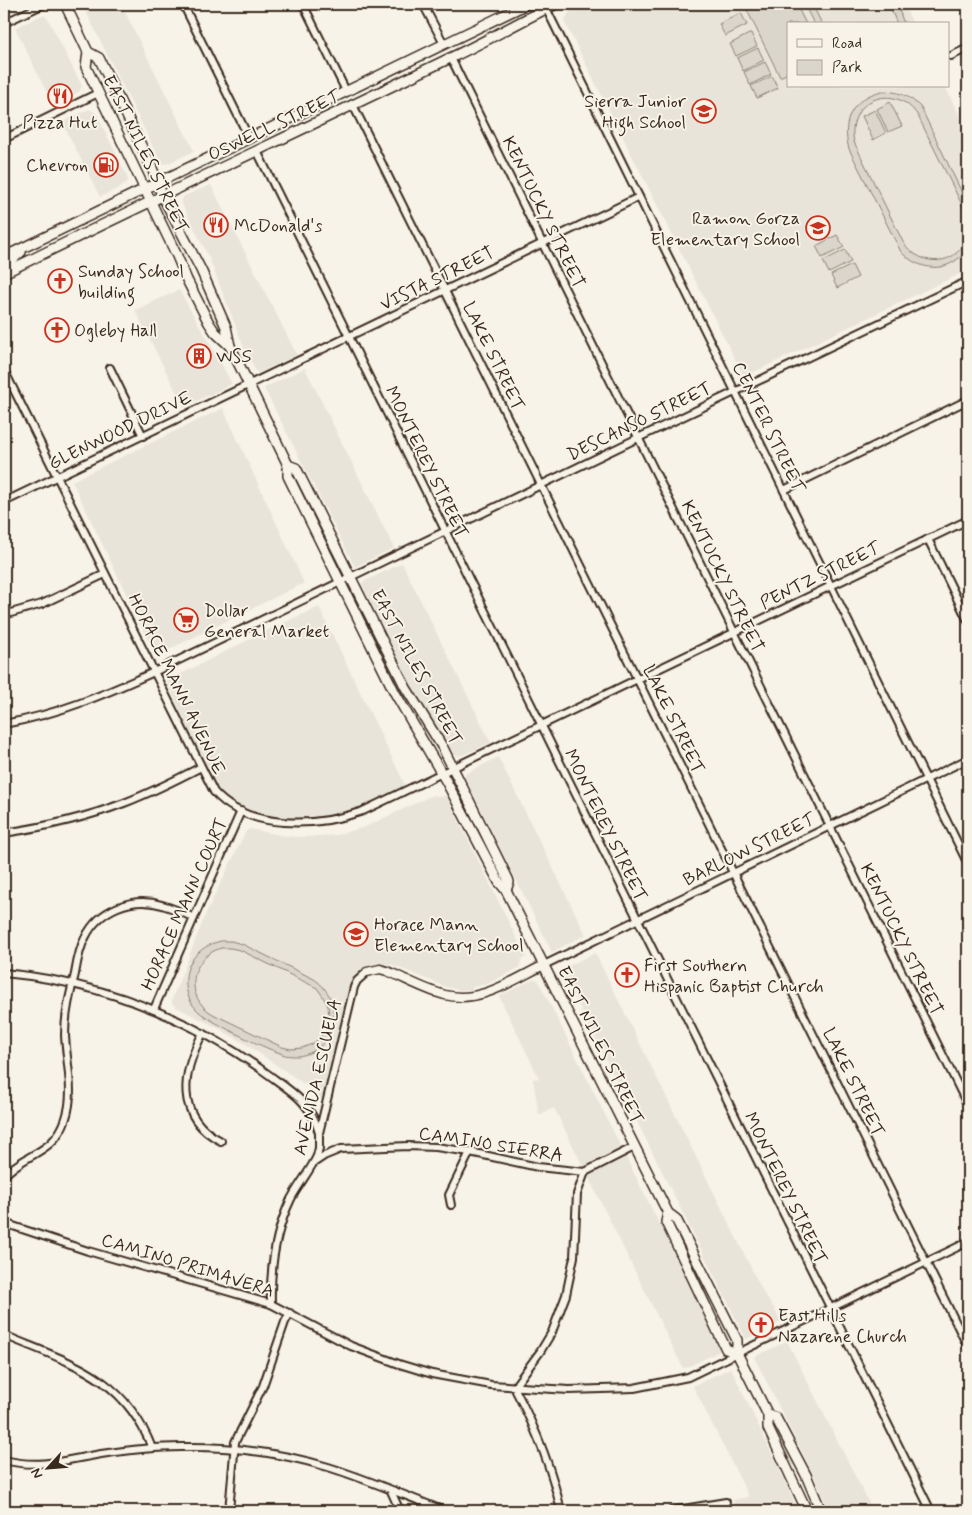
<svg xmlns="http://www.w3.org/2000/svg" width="972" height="1515" font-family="Mynerve,sans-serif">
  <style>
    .built { fill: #e9e4d9 }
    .green { fill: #dbd6cb; stroke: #8b8074; fill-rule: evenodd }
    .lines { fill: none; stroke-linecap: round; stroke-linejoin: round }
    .minor-casing { stroke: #3b2a1e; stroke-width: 10 }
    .tertiary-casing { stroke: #3b2a1e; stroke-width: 11 }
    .secondary-casing { stroke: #3b2a1e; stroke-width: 12 }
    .minor { stroke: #f7f3e8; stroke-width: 6 }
    .tertiary { stroke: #f7f3e8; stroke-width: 8 }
    .secondary { stroke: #f7f3e8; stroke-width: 9 }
    .labels { text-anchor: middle; stroke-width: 4; stroke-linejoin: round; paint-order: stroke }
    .poi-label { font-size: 18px; fill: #3b2a1e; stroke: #f7f3e8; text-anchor: start }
    .street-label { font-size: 18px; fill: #3b2a1e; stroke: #f7f3e8 }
  </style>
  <rect width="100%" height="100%" fill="#f7f3e8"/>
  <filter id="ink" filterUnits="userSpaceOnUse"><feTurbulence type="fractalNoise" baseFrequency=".02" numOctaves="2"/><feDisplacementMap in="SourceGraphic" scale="10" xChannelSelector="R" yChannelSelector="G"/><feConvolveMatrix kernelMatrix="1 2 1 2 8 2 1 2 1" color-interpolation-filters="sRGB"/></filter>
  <g filter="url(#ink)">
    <g class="built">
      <path d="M82 4H121L194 151 169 163 164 164 160 161Z"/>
      <path d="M585 4H903L913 24H788V86H945L968 134V270L744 377 564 21 571 10Z"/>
      <path d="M40 16H45L48 19 82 86 79 92 53 105 15 28Z"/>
      <path d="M89 109 96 113 127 176 128 181 125 185 100 197 62 122Z"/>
      <path d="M211 185 297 355 258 373 256 371 245 350 209 258 181 202 184 196Z"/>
      <path d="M179 290 219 359 232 384 184 407 135 310Z"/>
      <path d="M305 368 394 548 355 567 264 388Z"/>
      <path d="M223 408 304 583 156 656 72 481Z"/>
      <path d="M402 563 491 743 460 756 455 755 416 695 362 584 363 582Z"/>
      <path d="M319 607 406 787 359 810 341 816 308 821 262 816 239 808 218 793 205 770 167 681 268 630Z"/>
      <path d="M498 757 586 935 552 952 464 775Z"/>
      <path d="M433 795 441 797 446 795 526 957 522 959 519 968 487 984 472 987V990H459L446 987 390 964H376L362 970 356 977 350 987 323 1101 307 1086 247 1045 216 1027 176 1007 172 1003V999L207 911 246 831 250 829 285 836 303 837 336 835 365 827Z"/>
      <path d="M595 953 764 1294 774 1308 781 1322 746 1339 562 972 564 968Z"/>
      <path d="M534 979 538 980 722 1350 690 1366 683 1368 554 1108 539 1115 533 1079 539 1078 499 996Z"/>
      <path d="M787 1341 873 1511H829L815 1478 754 1357Z"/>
      <path d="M731 1368 789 1490 798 1511H736L733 1500 749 1497 693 1386Z"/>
    </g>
    <g class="green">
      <path d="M744 4H796L806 24H788V73L780 77Z"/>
      <path d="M804 4H812L822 24H814Z"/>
      <path d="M889 4H897L904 24H897Z"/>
      <path d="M741 13 747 25 725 36 719 24Z"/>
      <path d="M751 33 757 46 736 56 730 44Z"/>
      <path d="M758 48 764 60 743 71 737 58Z"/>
      <path d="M765 62 771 74 750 85 744 72Z"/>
      <path d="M772 76 778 88 757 98 751 86Z"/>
      <path d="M882 91C898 91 911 96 921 108L968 205V220L965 211 918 116C895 80 845 100 854 142L903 242C921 269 960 267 968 233 968 237 969 242 968 246 967 252 961 257 955 261 937 273 916 267 901 252L849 149C841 121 852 98 882 91Z"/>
      <path d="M890 102 902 126 888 132 877 109Z"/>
      <path d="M875 110 886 133 873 140 862 116Z"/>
      <path d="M837 235 844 247 822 258 816 246Z"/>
      <path d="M845 250 851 262 829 273 823 261Z"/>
      <path d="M852 265 858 277 837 288 831 275Z"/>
      <path d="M221 941H231L242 944 314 979C346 1000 338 1051 298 1056 292 1056 285 1056 280 1053 264 1048 205 1020 196 1009 188 1000 185 989 186 977 188 958 203 945 221 941ZM221 948H230L240 950 317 988 322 995 328 1006 329 1018 326 1028 320 1038 312 1044 302 1048 291 1049 282 1047 213 1014C184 998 189 958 221 948Z"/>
    </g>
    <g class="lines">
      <g class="minor-casing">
        <g id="minor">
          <path d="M183 4 249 138"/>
          <path d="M303 4 346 91"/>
          <path d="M423 4 444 44"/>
          <path d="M544 4 968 864"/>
          <path d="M4 23 44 4"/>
          <path d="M951 56 968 48"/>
          <path d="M451 58 968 1106"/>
          <path d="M353 105 968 1347"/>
          <path d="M4 139 98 93"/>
          <path d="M257 151 931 1511"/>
          <path d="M110 368 143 436"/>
          <path d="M4 370 214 792C249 831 317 827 363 811L968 520"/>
          <path d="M784 490 968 400"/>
          <path d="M4 502 639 197"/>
          <path d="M928 539 968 621"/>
          <path d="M4 615 42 604 105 574"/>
          <path d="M4 724C59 714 103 695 154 672L638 438 968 281"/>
          <path d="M4 833C45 827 85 818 124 803 150 793 176 780 201 767"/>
          <path d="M544 965 968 759"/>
          <path d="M4 973C99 982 187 1016 265 1072 289 1090 311 1101 319 1133"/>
          <path d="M154 1009 241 811"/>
          <path d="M203 1033C182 1072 174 1117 221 1141"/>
          <path d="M315 1162 324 1156 341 1149 408 1146 436 1147 470 1152 538 1167 585 1172 634 1147"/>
          <path d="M4 1176C25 1152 54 1155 66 1118 75 1092 66 1061 65 1035 65 1014 70 994 75 974 77 962 79 949 85 938 99 909 132 896 162 905 173 908 184 913 194 918"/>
          <path d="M451 1205 449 1195 470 1152"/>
          <path d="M4 1223 88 1251 271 1304 351 1346 399 1364 432 1374 491 1385 569 1390 634 1388 688 1377 968 1242"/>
          <path d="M271 1304C270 1267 275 1232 291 1199 299 1184 310 1171 317 1156L319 1148V1133L354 987 357 981 367 972"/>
          <path d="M4 1335C69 1363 124 1375 152 1448"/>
          <path d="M4 1460C40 1469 66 1460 101 1454 128 1450 154 1447 181 1447 230 1446 281 1453 328 1467 367 1479 406 1496 445 1511"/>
          <path d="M391 1491 400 1511"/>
          <path d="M229 1511 235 1442 263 1386 285 1322 290 1313"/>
          <path d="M561 1511C552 1469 536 1429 516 1391L517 1383 540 1352 552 1332 566 1295 574 1257 577 1194 585 1172"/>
          <path d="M671 1511 726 1502"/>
        </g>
      </g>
      <g class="tertiary-casing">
        <path id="tertiary" d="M367 972 380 969 387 971C406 979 425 990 445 995 480 1004 513 980 544 965"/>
      </g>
      <g class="secondary-casing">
        <g id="secondary">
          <path d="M65 4 88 52 86 67 177 256 187 280 209 323 215 332 230 346"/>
          <path d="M88 52 99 58 152 168 162 195 201 270 226 327 230 346 288 465V476L395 693 446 781 499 882 506 890 668 1213 676 1219 737 1340V1353L768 1415V1428L807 1511"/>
          <path d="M4 257 527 4"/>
          <path d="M4 264 12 260 21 252"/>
          <path d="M4 273C151 200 300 131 448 59 485 42 520 21 556 4"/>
          <path d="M288 465 296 468 406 688 443 748 508 879 509 882 506 890"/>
          <path d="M668 1213 666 1222 726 1349 737 1353"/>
          <path d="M768 1415 776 1418 806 1475 821 1511"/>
        </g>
      </g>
      <use href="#minor" class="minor"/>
      <use href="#tertiary" class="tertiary"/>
      <use href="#secondary" class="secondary"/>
    </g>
  </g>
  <defs>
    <g id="restaurant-ring" transform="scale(1.25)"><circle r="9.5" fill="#f7f3e8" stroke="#c8321e" stroke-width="1.5"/><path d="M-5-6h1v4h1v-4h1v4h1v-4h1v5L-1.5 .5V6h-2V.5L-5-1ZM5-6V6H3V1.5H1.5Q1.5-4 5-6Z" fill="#c8321e"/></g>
    <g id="school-ring" transform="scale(1.25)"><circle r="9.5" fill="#f7f3e8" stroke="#c8321e" stroke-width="1.5"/><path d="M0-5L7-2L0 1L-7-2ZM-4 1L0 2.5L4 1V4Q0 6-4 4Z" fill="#c8321e"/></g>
    <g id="fuel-ring" transform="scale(1.25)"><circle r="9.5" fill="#f7f3e8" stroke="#c8321e" stroke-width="1.5"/><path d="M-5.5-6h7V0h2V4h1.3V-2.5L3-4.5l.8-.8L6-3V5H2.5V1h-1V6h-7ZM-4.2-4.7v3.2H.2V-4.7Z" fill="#c8321e"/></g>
    <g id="church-ring" transform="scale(1.25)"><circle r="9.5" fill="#f7f3e8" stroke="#c8321e" stroke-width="1.5"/><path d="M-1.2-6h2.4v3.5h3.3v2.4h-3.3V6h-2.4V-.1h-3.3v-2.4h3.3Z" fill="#c8321e"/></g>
    <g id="building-ring" transform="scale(1.25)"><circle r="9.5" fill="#f7f3e8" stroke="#c8321e" stroke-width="1.5"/><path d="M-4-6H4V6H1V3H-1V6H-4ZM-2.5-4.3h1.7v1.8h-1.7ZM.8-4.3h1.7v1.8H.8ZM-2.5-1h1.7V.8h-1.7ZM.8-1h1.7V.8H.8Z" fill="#c8321e"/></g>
    <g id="supermarket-ring" transform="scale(1.25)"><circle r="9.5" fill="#f7f3e8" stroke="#c8321e" stroke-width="1.5"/><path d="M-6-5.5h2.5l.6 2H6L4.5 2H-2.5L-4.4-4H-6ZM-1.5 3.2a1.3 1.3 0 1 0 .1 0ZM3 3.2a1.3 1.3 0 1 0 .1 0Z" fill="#c8321e"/></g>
  </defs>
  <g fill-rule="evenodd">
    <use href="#restaurant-ring" x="60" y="96"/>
    <use href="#school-ring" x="704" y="111"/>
    <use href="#fuel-ring" x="106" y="165"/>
    <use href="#restaurant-ring" x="216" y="225"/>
    <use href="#school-ring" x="818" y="228"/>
    <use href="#church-ring" x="60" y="281"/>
    <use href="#church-ring" x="57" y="330"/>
    <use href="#building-ring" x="199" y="356"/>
    <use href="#supermarket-ring" x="186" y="620"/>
    <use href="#school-ring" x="356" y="934"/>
    <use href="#church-ring" x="627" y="975"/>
    <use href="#church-ring" x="761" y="1325"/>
  </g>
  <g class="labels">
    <g class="poi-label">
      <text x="686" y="107" text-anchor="end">Sierra Junior<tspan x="686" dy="21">High School</tspan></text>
      <text x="60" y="128" text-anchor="middle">Pizza Hut</text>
      <text x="88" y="171" text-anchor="end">Chevron</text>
      <text x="800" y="224" text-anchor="end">Ramon Gorza<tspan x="800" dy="21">Elementary School</tspan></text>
      <text x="234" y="231">McDonald's</text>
      <text x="78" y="277">Sunday School<tspan x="78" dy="21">building</tspan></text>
      <text x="74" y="336">Ogleby Hall</text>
      <text x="216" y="362">WSS</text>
      <text x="204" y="616">Dollar<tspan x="204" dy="21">General Market</tspan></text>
      <text x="374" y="930">Horace Mann<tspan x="374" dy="21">Elementary School</tspan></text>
      <text x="644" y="971">First Southern<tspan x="644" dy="21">Hispanic Baptist Church</tspan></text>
      <text x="778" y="1321">East Hills<tspan x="778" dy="21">Nazarene Church</tspan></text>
    </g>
    <g class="street-label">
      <text transform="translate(274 125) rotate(-25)" y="6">OSWELL STREET</text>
      <text transform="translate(146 154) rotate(64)" y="6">EAST NILES STREET</text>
      <text transform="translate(544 212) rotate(64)" y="6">KENTUCKY STREET</text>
      <text transform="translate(437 278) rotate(-26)" y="6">VISTA STREET</text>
      <text transform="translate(494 356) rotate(64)" y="6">LAKE STREET</text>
      <text transform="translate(639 421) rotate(-26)" y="6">DESCANSO STREET</text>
      <text transform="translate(769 427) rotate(64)" y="6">CENTER STREET</text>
      <text transform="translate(120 430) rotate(-26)" y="6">GLENWOOD DRIVE</text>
      <text transform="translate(427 462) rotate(64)" y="6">MONTEREY STREET</text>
      <text transform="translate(820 575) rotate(-26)" y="6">PENTZ STREET</text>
      <text transform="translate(723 576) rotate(64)" y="6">KENTUCKY STREET</text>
      <text transform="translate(417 667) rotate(62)" y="6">EAST NILES STREET</text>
      <text transform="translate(177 684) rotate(64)" y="6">HORACE MANN AVENUE</text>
      <text transform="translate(674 719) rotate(64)" y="6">LAKE STREET</text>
      <text transform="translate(606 825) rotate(64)" y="6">MONTEREY STREET</text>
      <text transform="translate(749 849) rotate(-26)" y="6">BARLOW STREET</text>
      <text transform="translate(184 904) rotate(-66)" y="6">HORACE MANN COURT</text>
      <text transform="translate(902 939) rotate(64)" y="6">KENTUCKY STREET</text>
      <text transform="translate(601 1045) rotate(64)" y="6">EAST NILES STREET</text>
      <text transform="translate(317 1077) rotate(-77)" y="6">AVENIDA ESCUELA</text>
      <text transform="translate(854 1082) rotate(64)" y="6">LAKE STREET</text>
      <text transform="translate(491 1144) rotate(9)" y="6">CAMINO SIERRA</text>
      <text transform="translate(786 1188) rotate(64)" y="6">MONTEREY STREET</text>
      <text transform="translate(188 1265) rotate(17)" y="6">CAMINO PRIMAVERA</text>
    </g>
  </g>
  <rect width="972" height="1515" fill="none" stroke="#f7f3e8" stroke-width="20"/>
  <rect x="10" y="10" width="952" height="1495" fill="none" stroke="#3b2a1e" stroke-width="2" filter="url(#ink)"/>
  <rect x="787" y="22" width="162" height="65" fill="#f7f3e8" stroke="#aca397"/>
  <rect x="797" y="39" width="25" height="8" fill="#f7f3e8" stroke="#aca397"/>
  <text x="832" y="48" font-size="15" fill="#3b2a1e">Road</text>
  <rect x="797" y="60" width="25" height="15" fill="#dbd6cb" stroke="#aca397"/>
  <text x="832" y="72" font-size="15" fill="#3b2a1e">Park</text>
  <g transform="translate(48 1468) rotate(244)" stroke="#f7f3e8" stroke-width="4" paint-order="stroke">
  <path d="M0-4L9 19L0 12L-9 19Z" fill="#3b2a1e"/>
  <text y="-8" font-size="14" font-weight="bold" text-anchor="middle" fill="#3b2a1e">N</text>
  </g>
</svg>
